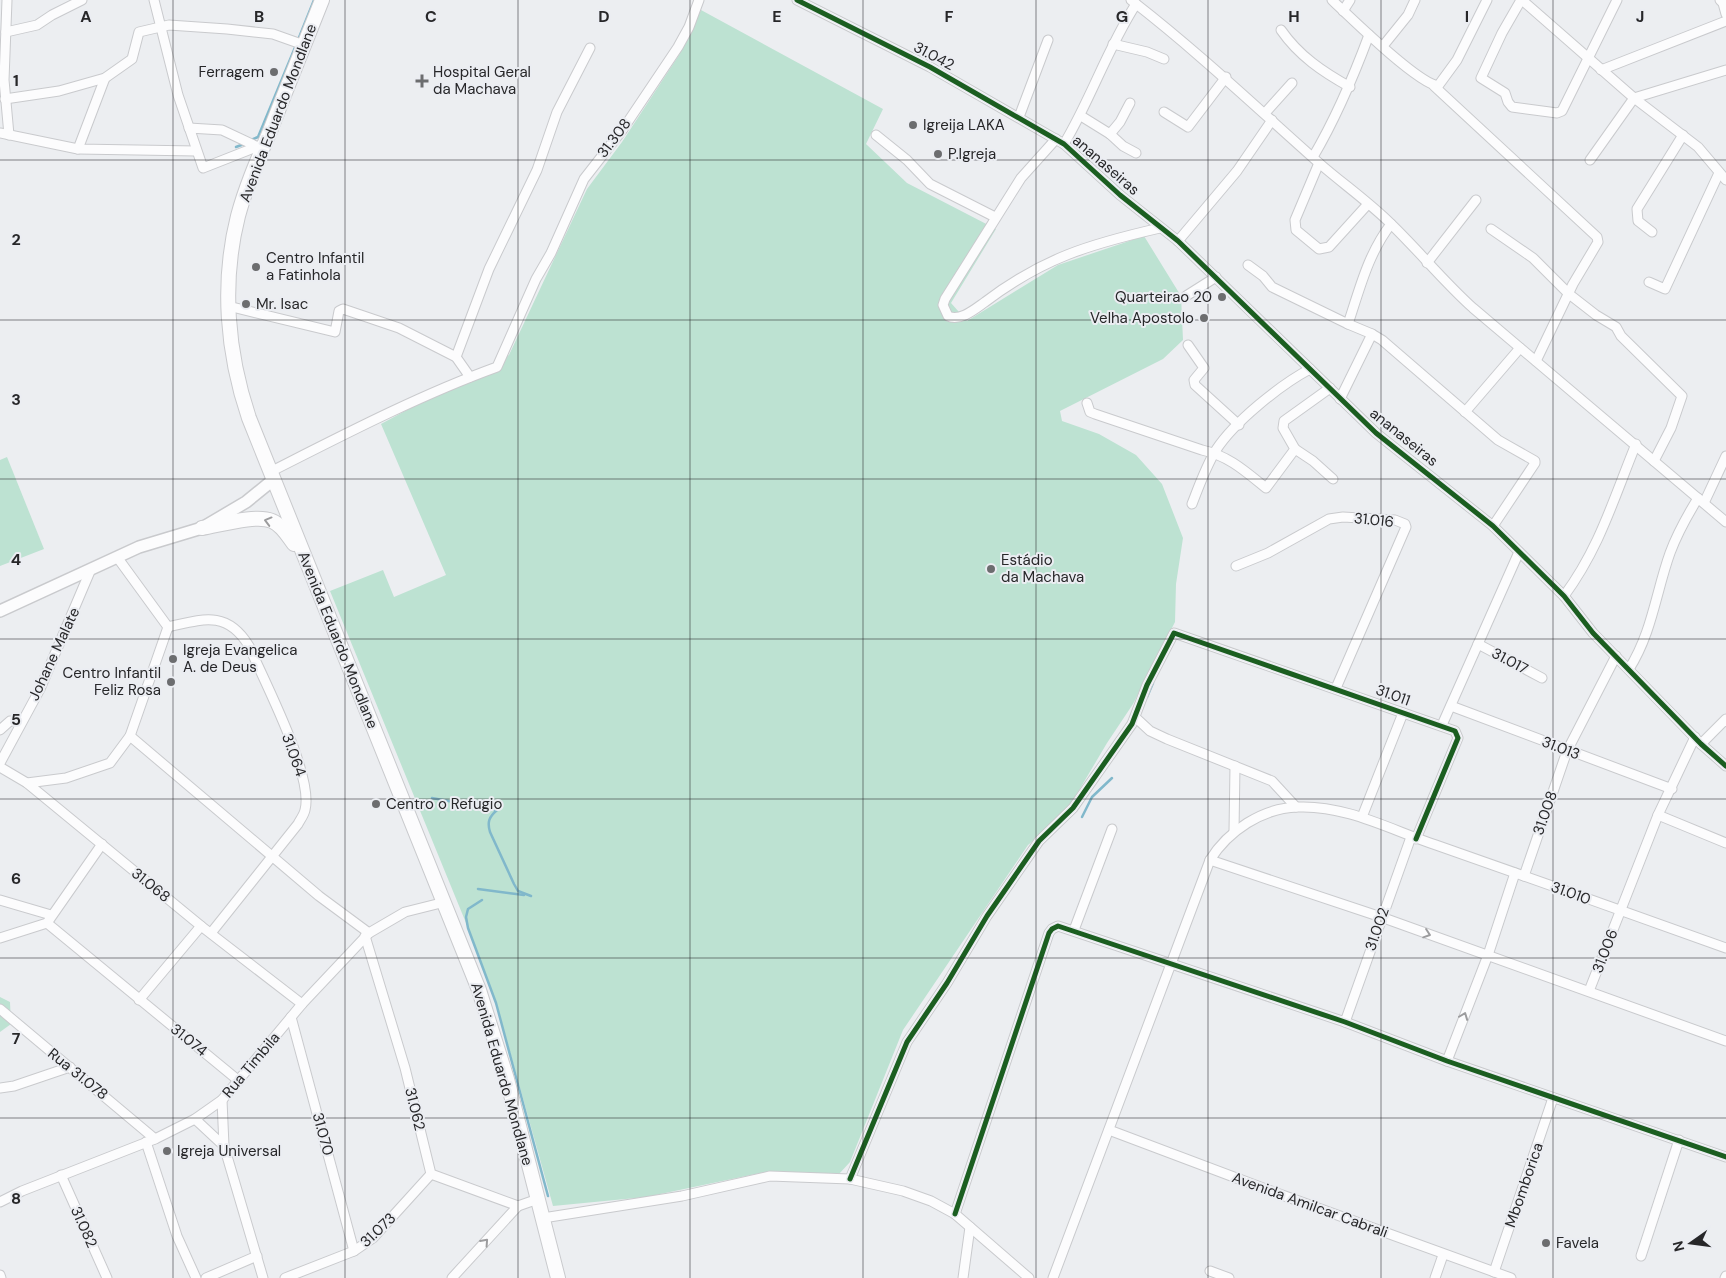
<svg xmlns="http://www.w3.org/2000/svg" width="1726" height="1278" font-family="'DM Sans',sans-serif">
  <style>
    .green { fill: #bde2d2 }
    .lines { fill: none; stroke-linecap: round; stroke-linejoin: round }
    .stream { stroke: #81b8cb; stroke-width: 2.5 }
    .minor-casing { stroke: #c9cacd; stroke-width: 11 }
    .tertiary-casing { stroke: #c9cacd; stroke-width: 14 }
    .primary-casing { stroke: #c9cacd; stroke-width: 16 }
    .minor { stroke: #fcfcfd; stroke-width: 9 }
    .tertiary { stroke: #fcfcfd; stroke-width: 11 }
    .primary { stroke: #fcfcfd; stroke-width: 14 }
    .cycleway-casing { stroke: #ebedf2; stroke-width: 8 }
    .cycleway { stroke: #1b5e20; stroke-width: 5 }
    .oneway { stroke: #9c9c9e }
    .grid { fill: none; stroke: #272729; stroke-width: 1; stroke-opacity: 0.55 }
    .poi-dot { fill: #6c6d6f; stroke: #ebedf2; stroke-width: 2 }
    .labels { text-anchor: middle; stroke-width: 4; stroke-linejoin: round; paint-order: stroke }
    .street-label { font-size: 15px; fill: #272729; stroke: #ebedf2 }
    .poi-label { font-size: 15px; fill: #272729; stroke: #ebedf2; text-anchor: start }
    .grid-label { font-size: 16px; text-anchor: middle; font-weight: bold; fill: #272729; stroke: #ebedf2; stroke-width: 4; stroke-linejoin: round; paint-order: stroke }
  </style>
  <rect width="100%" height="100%" fill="#eceef1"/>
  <g class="green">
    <path d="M701 10 883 109 866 144 907 183 996 229 951 303 967 321 1058 265 1144 236 1181 296 1183 340 1163 359 1060 411 1062 421 1099 434 1136 455 1162 484 1183 538 1176 584 1175 622 1133 704 1107 743 1075 797 1072 807 1028 845 903 1030 850 1162 839 1174 765 1172 646 1197 553 1206 497 1005 473 940 330 591 383 570 394 597 446 575 381 424 509 355 587 189 622 142 679 55Z"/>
    <path d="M7 457 44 549 0 566V460Z"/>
    <path d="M0 997 10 1002 11 1024 0 1032Z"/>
  </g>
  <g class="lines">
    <g class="stream">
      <path d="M298 40 314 0"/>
      <path d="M251 140 258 137 296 45"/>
      <path d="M236 147 244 144"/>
      <path d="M1147 697 1153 683"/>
      <path d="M432 798 497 810"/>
      <path d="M497 810C489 817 487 822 490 832L514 884 518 891 531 896"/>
      <path d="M1082 817 1092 797 1112 778"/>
      <path d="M478 889 524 895"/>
      <path d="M482 900 468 909 466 917 468 928 496 1003 548 1196"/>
    </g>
    <g class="minor-casing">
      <g id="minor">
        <path d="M7 0 4 80 9 135"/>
        <path d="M154 0 178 95 203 168 264 144"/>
        <path d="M797 0 930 67 1064 144 1120 195 1178 241 1376 433 1493 526 1564 596 1593 633 1701 744 1726 766"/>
        <path d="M1131 0C1197 51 1257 108 1319 163 1343 184 1369 202 1391 224 1420 252 1443 281 1473 308L1726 522"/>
        <path d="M1332 0C1351 18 1416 82 1438 86L1457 60 1487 0"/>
        <path d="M1521 0 1502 33 1481 78 1505 93 1508 102 1512 107 1557 113 1562 111 1617 0"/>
        <path d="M1522 0 1634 98 1698 147 1726 180"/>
        <path d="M1720 0 1723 3 1726 14"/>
        <path d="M1343 11 1350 0"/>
        <path d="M1281 30C1299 56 1323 72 1350 87"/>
        <path d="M6 32 37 25 52 15 82 0"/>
        <path d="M1113 44 1147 52 1164 59"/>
        <path d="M1383 46 1408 15 1415 0"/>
        <path d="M1601 70 1726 21"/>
        <path d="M1434 86 1597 237 1598 242 1573 284 1536 361"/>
        <path d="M5 99 59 91 105 78 132 59 139 32 169 25 227 29 273 34 304 45"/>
        <path d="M1164 112 1188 127 1226 77"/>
        <path d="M1265 113 1292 83"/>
        <path d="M1081 116 1110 134 1120 122 1130 103"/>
        <path d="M1019 117 1048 40"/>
        <path d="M189 128 222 130 258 147"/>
        <path d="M0 133 78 149 196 151"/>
        <path d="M1110 134 1123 146 1136 153"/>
        <path d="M876 135 907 160 930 184 995 217"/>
        <path d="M1056 139 1021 178 945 299 943 305 948 316C960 322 975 309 985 302 1043 258 1090 244 1160 228"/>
        <path d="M1064 144C1091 99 1107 49 1136 4"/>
        <path d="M78 149 105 78"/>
        <path d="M1313 157C1336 118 1353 78 1369 35"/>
        <path d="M1590 160 1634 98 1726 70"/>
        <path d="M1319 163 1295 220 1296 230 1319 249 1329 247 1368 204"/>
        <path d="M1491 229 1533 258 1569 294 1596 315 1616 327 1621 336 1682 396 1671 428 1654 461"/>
        <path d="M1652 232 1638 221 1637 209 1683 135"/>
        <path d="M1178 241 1237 171 1272 120"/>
        <path d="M1427 263 1476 200"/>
        <path d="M1248 265 1263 276 1272 287 1348 324"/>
        <path d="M1649 282 1665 289 1719 173"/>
        <path d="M1186 296 1216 277"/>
        <path d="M228 306 335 332 339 311 343 309 399 328 456 357 470 377"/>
        <path d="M1372 334 1382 340 1498 440 1535 461V463L1493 526"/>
        <path d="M1188 345 1204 368 1194 380 1195 385 1239 425"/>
        <path d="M456 357 489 269 537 170 557 112 590 48"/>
        <path d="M1340 399 1372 334 1348 324C1360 288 1368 254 1391 224"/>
        <path d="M1087 403 1090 412 1095 414 1202 450C1229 456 1245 471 1266 488L1295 449 1283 428 1284 421 1330 388"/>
        <path d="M1465 412 1520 348"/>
        <path d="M1295 449 1313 461 1333 479"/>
        <path d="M270 472C343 435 420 395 497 367L536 279 551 253 584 179 623 129 678 47 689 27 699 0"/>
        <path d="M1704 503 1726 456"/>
        <path d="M1192 504C1199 486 1206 466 1216 450 1234 422 1280 385 1310 369"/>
        <path d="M117 557 168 627"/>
        <path d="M1236 566 1268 553 1329 519 1343 517 1395 520 1405 524 1406 527 1336 688"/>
        <path d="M1564 596C1600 547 1613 500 1636 444"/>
        <path d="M168 627C203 619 227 610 249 646 264 681 314 776 305 810 304 815 300 820 298 824L211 933"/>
        <path d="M1478 644 1542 678"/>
        <path d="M1629 669C1652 633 1656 592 1670 553 1677 534 1687 516 1698 498"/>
        <path d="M1451 706 1672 789"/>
        <path d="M1136 718 1150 731 1167 739 1272 781 1296 807"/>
        <path d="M1442 725 1519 552"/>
        <path d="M0 730 10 721H21"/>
        <path d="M130 736 319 896 369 933"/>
        <path d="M1701 744 1726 719"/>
        <path d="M0 763 40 689 91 569"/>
        <path d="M0 767 27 783 201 926 302 1004"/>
        <path d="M27 783 66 778 110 763 130 736 168 627"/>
        <path d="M1658 815 1726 843"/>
        <path d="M1362 817 1403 713"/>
        <path d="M1234 831 1235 766"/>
        <path d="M1210 860 1381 917 1726 1041"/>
        <path d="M1524 876 1567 751 1616 656"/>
        <path d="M0 900 51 915"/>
        <path d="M47 923 239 1081"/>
        <path d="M1074 930 1112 829"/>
        <path d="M365 936 405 1068 431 1174 518 1206 538 1199"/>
        <path d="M0 938 47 923 102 844"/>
        <path d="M1589 991 1658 815 1695 737"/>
        <path d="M139 1000 201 926"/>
        <path d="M0 1009 155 1139"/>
        <path d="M291 1017 354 1251"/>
        <path d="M1345 1022 1411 837"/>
        <path d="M1447 1061 1488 955 1515 873"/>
        <path d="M0 1088 14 1086 70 1067"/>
        <path d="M222 1100 224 1146 263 1278"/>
        <path d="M195 1119 224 1146"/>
        <path d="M1109 1130 1271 1191 1511 1278"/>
        <path d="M146 1142 177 1236 196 1278"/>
        <path d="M61 1175 107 1278"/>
        <path d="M850 1179 907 1042 947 983 987 916 1039 841 1073 808 1132 724 1147 685 1174 633 1455 731 1458 738 1416 839"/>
        <path d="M0 1202 22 1191 155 1139 195 1119 222 1100 302 1004 369 933 405 912 445 902"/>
        <path d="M955 1214 1049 933 1052 929 1058 926 1345 1022 1447 1061 1726 1157"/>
        <path d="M543 1218 682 1196 770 1176 850 1179 903 1191 931 1201 955 1214 1029 1278"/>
        <path d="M1641 1256 1679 1140"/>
        <path d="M1210 1271 1229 1278"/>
        <path d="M1494 1272 1553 1098"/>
        <path d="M0 1275 1 1278"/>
        <path d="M206 1278 257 1256"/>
        <path d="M285 1278 354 1251 373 1238 431 1174"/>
        <path d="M452 1278 518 1206"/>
        <path d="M963 1278 970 1227"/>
        <path d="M1053 1278 1210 860C1228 831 1262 808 1298 807 1346 805 1391 830 1436 845 1533 879 1629 913 1726 948"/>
        <path d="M1435 1278 1443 1255"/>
        <path d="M1725 1278 1726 1276"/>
      </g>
    </g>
    <g class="tertiary-casing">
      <path id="tertiary" d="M0 611 139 547 202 528 246 502 273 480"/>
    </g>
    <g class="primary-casing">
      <g id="primary">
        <path d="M322 0C305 43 287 87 270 131 258 159 246 186 238 216 221 283 227 353 249 418L479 990 507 1079 558 1278"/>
        <path d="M202 528C220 525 256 514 272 521 282 525 288 536 294 544"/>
      </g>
    </g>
    <use href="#minor" class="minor"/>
    <use href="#tertiary" class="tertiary"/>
    <use href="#primary" class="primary"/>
    <g class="cycleway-casing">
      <g id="cycleway">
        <path d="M797 0 930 67 1064 144 1120 195 1178 241 1376 433 1493 526 1564 596 1593 633 1701 744 1726 766"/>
        <path d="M850 1179 907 1042 947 983 987 916 1039 841 1073 808 1132 724 1147 685 1174 633 1455 731 1458 738 1416 839"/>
        <path d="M955 1214 1049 933 1052 929 1058 926 1345 1022 1447 1061 1726 1157"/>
      </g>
    </g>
    <use href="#cycleway" class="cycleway"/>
  </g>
  <defs><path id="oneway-chevron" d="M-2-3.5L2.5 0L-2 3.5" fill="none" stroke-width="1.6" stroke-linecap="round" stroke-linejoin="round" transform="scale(1.25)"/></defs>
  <g class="oneway">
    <use href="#oneway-chevron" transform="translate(268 521) rotate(-165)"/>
    <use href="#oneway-chevron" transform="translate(1427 934) rotate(19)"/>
    <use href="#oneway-chevron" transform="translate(1464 1016) rotate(-69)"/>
    <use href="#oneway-chevron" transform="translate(485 1242) rotate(-48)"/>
  </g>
  <path class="grid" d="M173 0V1278M345 0V1278M518 0V1278M690 0V1278M863 0V1278M1036 0V1278M1208 0V1278M1381 0V1278M1553 0V1278M0 160H1726M0 320H1726M0 479H1726M0 639H1726M0 799H1726M0 958H1726M0 1118H1726"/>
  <g class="poi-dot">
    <circle cx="274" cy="72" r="5"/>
    <path d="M419.5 73.5h5v5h5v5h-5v5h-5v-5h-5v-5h5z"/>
    <circle cx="913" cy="125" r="5"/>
    <circle cx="938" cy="154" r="5"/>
    <circle cx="256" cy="267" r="5"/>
    <circle cx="1222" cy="297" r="5"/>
    <circle cx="246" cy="304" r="5"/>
    <circle cx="1204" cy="318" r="5"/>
    <circle cx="991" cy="569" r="5"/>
    <circle cx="173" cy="659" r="5"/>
    <circle cx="171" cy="682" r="5"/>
    <circle cx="376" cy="804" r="5"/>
    <circle cx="167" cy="1151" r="5"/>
    <circle cx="1546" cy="1243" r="5"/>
  </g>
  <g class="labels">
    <g class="street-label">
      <text transform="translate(934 56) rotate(28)" y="5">31.042</text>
      <text transform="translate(278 113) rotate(-69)" y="5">Avenida Eduardo Mondlane</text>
      <text transform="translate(614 138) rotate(-53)" y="5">31.308</text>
      <text transform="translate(1106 165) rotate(41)" y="5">ananaseiras</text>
      <text transform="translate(1404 437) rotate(39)" y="5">ananaseiras</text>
      <text transform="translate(1374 520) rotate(6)" y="5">31.016</text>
      <text transform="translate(338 640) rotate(68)" y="5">Avenida Eduardo Mondlane</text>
      <text transform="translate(54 654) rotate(-65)" y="5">Johane Malate</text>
      <text transform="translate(1510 661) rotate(28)" y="5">31.017</text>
      <text transform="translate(1393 695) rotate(20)" y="5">31.011</text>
      <text transform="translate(1561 748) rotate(21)" y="5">31.013</text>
      <text transform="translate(294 755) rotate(70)" y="5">31.064</text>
      <text transform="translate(1545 813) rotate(-71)" y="5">31.008</text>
      <text transform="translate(151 885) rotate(39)" y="5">31.068</text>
      <text transform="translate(1571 893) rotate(20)" y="5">31.010</text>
      <text transform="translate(1377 929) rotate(-71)" y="5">31.002</text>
      <text transform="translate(1605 951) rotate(-69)" y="5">31.006</text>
      <text transform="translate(189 1040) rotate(39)" y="5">31.074</text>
      <text transform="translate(251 1065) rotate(-50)" y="5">Rua Timbila</text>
      <text transform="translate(78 1074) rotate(39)" y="5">Rua 31.078</text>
      <text transform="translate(502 1074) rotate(74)" y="5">Avenida Eduardo Mondlane</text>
      <text transform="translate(415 1109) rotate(76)" y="5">31.062</text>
      <text transform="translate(323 1134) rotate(75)" y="5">31.070</text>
      <text transform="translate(1524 1185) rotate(-71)" y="5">Mbomborica</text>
      <text transform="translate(1310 1205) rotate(20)" y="5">Avenida Amilcar Cabrali</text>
      <text transform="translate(84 1227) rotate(66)" y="5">31.082</text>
      <text transform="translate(378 1230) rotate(-43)" y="5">31.073</text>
    </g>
    <g class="poi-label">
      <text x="264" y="77" text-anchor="end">Ferragem</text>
      <text x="433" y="77">Hospital Geral<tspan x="433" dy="17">da Machava</tspan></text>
      <text x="923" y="130">Igreija LAKA</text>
      <text x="948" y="159">P.Igreja</text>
      <text x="266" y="263">Centro Infantil<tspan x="266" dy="17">a Fatinhola</tspan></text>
      <text x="1212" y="302" text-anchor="end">Quarteirao 20</text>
      <text x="256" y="309">Mr. Isac</text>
      <text x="1194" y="323" text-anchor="end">Velha Apostolo</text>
      <text x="1001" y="565">Estádio<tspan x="1001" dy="17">da Machava</tspan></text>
      <text x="183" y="655">Igreja Evangelica<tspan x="183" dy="17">A. de Deus</tspan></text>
      <text x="161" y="678" text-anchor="end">Centro Infantil<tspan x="161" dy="17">Feliz Rosa</tspan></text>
      <text x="386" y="809">Centro o Refugio</text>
      <text x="177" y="1156">Igreja Universal</text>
      <text x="1556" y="1248">Favela</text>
    </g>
  </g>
  <g class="grid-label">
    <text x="86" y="22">A</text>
    <text x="259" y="22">B</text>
    <text x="431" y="22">C</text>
    <text x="604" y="22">D</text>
    <text x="777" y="22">E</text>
    <text x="949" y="22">F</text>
    <text x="1122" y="22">G</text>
    <text x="1294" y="22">H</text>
    <text x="1467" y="22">I</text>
    <text x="1640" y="22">J</text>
    <text x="16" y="86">1</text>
    <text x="16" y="245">2</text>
    <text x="16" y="405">3</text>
    <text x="16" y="565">4</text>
    <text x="16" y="725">5</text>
    <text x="16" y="884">6</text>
    <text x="16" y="1044">7</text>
    <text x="16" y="1204">8</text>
  </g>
  <g transform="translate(1691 1243) rotate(256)" stroke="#ebedf2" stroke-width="4" paint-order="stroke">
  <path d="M0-4L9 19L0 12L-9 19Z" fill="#272729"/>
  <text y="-8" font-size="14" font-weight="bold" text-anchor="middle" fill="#272729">N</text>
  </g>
</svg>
